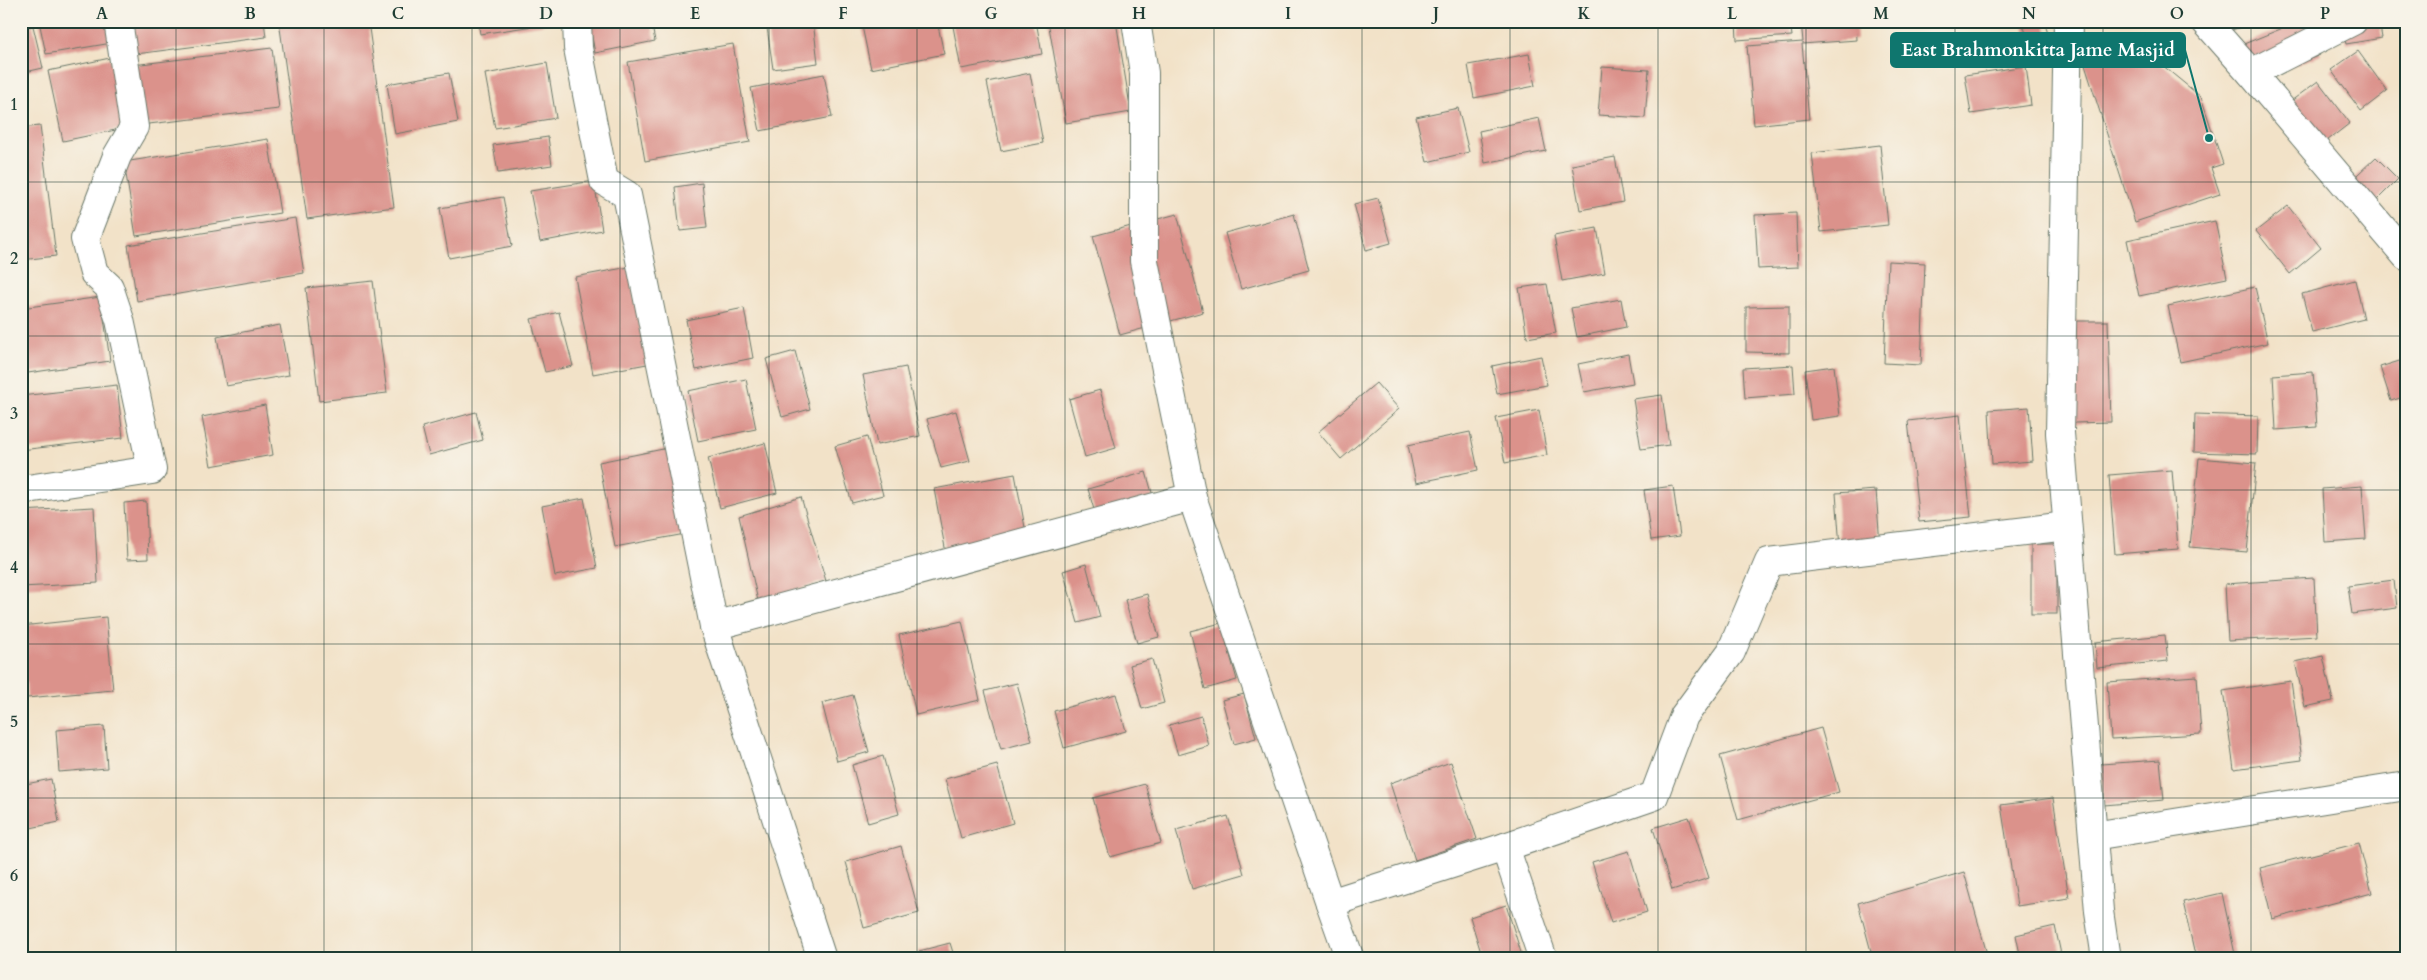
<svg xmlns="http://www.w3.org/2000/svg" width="2427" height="980" font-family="Cardo,serif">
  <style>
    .building { fill: #db928b }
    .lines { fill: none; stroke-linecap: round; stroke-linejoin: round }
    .minor-casing { stroke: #697768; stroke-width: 30 }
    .tertiary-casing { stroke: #697768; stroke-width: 30 }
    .minor { stroke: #fff; stroke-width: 28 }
    .tertiary { stroke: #fff; stroke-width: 28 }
    .grid { fill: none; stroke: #1f3d34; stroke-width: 1; stroke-opacity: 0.55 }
    .leader { fill: none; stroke: #0f766e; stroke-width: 2 }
    .callout-dot { fill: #0f766e; stroke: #f7f3e8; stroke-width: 2 }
    .callout { fill: #0f766e; stroke: #0f766e; stroke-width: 2 }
    .callout-label { font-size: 19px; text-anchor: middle; font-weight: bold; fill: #fff }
    .neatline { fill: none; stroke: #1f3d34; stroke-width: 2 }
    .grid-label { font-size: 16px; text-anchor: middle; font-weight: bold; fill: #1f3d34 }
  </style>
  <rect width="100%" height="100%" fill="#f7f3e8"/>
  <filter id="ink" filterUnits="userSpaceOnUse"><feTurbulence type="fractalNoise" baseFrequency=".02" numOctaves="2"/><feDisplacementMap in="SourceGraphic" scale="10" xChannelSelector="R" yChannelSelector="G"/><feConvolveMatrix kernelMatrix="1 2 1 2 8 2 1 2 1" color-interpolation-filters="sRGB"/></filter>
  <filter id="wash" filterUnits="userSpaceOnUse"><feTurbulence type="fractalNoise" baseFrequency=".0096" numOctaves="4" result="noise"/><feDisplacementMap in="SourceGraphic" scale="20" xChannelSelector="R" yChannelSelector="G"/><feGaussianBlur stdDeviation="1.12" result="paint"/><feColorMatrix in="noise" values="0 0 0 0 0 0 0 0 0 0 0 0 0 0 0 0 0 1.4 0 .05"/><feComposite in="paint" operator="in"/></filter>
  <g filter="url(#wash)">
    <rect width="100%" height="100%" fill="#f2e2c8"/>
    <g id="blocks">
      <g class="building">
        <path d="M39 21H108L112 43 46 54Z"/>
        <path d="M132 21H264L266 37 136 54Z"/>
        <path d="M279 21H368L394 207 307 219Z"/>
        <path d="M478 21H560V22L480 34Z"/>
        <path d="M589 21H651L655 41 595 53Z"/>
        <path d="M766 21H813L818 63 773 69Z"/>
        <path d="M884 21H937L944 54 871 69 862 26Z"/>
        <path d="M952 21H1036L1042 54 961 69Z"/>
        <path d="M1048 21H1116L1131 112 1066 123Z"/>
        <path d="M1736 21H1790L1792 36 1737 40Z"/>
        <path d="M1801 21H1856L1857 40 1802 44 1809 119 1754 125 1747 46 1803 42Z"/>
        <path d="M2022 21H2044L2049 37 2029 43Z"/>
        <path d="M2208 21H2258V22L2212 36Z"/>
        <path d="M2300 21H2306L2320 55 2254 82 2239 46Z"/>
        <path d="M2341 21H2379L2382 38 2346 44Z"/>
        <path d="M33 26 43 68 21 73V29Z"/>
        <path d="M733 44 750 142 645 161 628 62Z"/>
        <path d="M2139 46 2201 97 2223 164 2211 168 2220 194 2135 222 2084 62Z"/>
        <path d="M272 48 279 109 140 125 133 65Z"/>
        <path d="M2358 51 2387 91 2361 111 2331 70Z"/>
        <path d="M1529 54 1535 86 1474 98 1468 65Z"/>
        <path d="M110 58 125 128 63 141 48 71Z"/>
        <path d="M547 63 556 118 495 128 485 74Z"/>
        <path d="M2026 66 2031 105 1971 114 1965 75Z"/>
        <path d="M1602 67 1649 70 1645 118 1598 115Z"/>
        <path d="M449 73 458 122 395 134 387 84Z"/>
        <path d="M1030 73 1043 143 1001 151 987 82Z"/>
        <path d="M824 74 832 117 760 131 751 88Z"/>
        <path d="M2318 81 2350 123 2323 144 2291 101Z"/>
        <path d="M1458 108 1469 152 1427 162 1416 117Z"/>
        <path d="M1539 118 1546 151 1485 163 1479 131Z"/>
        <path d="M40 126 56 256 21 260V128Z"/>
        <path d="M548 137 552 165 498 173 493 145Z"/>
        <path d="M268 139 280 213 136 236 124 162Z"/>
        <path d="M1880 145 1888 225 1821 232 1812 153Z"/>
        <path d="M1615 157 1623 202 1580 210 1572 165Z"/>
        <path d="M2376 157 2398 179 2362 215 2339 192Z"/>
        <path d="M594 181 602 230 540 242 530 191Z"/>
        <path d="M702 183 707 228 680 231 675 187Z"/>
        <path d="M503 197 512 246 449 258 440 208Z"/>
        <path d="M1378 198 1391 243 1366 250 1354 204Z"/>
        <path d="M2288 206 2321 248 2290 274 2256 231Z"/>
        <path d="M1796 213 1798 267 1758 269 1755 215Z"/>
        <path d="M1177 214 1203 312 1120 335 1093 236Z"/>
        <path d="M1294 214 1309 270 1241 289 1225 233Z"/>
        <path d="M295 218 304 273 137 301 128 245Z"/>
        <path d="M2215 221 2227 278 2139 296 2127 240Z"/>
        <path d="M1597 228 1605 273 1562 281 1554 236Z"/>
        <path d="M1888 261 1925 263 1921 365 1884 363Z"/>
        <path d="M629 267 647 364 593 374 575 277Z"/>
        <path d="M2355 280 2364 319 2312 332 2302 294Z"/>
        <path d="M373 281 387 393 319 401 306 288Z"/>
        <path d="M1547 284 1556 333 1527 338 1519 288Z"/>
        <path d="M2255 287 2268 343 2180 362 2168 306Z"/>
        <path d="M101 297 110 361 21 374V308Z"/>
        <path d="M1621 299 1626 327 1577 337 1571 308Z"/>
        <path d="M1789 306V353L1746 352V307Z"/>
        <path d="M744 308 753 358 696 370 686 320Z"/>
        <path d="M559 312 573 366 545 372 531 319Z"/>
        <path d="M2072 321H2108L2111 422 2074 423Z"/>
        <path d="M280 325 289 375 226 386 217 337Z"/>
        <path d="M795 351 810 409 782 417 766 359Z"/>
        <path d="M1628 354 1633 383 1584 392 1578 364Z"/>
        <path d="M1541 356 1547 385 1497 394 1492 366Z"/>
        <path d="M2406 359V396L2391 401 2380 367Z"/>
        <path d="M1793 365 1795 394 1745 398 1743 368Z"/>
        <path d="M1834 366 1840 416 1811 420 1805 370Z"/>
        <path d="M906 367 920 436 877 445 863 375Z"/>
        <path d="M2313 372 2317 427 2276 430 2273 375Z"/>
        <path d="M746 379 756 429 698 441 688 391Z"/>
        <path d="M1376 383 1399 409 1341 459 1318 432Z"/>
        <path d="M117 385 123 438 21 450V396Z"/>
        <path d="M1100 390 1116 448 1085 457 1069 399Z"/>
        <path d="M1662 395 1669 445 1641 449 1633 399Z"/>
        <path d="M265 405 273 455 211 466 202 417Z"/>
        <path d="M2029 407 2033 461 1992 464 1989 410Z"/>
        <path d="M1539 410 1547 455 1505 463 1496 418Z"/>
        <path d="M956 411 970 461 941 468 927 419Z"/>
        <path d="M476 412 483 440 429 455 422 427Z"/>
        <path d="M2195 414 2258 416 2257 454 2194 452Z"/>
        <path d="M1960 415 1971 517 1919 522 1908 421Z"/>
        <path d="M1470 432 1478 470 1416 483 1408 445Z"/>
        <path d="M867 437 883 495 852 503 835 446Z"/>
        <path d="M765 443 777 493 720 508 708 458Z"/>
        <path d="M668 448 685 534 615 547 599 462Z"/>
        <path d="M2199 458 2256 463 2247 552 2190 547Z"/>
        <path d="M2172 470 2178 549 2115 554 2109 475Z"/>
        <path d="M1146 472 1155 503 1097 520 1088 489Z"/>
        <path d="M1015 474 1027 538 946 553 934 489Z"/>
        <path d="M1673 486 1680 536 1651 540 1644 490Z"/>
        <path d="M2362 486 2366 539 2325 542 2322 489Z"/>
        <path d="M1876 490 1880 545 1840 548 1836 493Z"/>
        <path d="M801 497 826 581 758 601 739 516Z"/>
        <path d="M584 498 597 568 555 576 542 506Z"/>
        <path d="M146 501 148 559 127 560 124 503Z"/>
        <path d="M94 507 98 583 21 587V511Z"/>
        <rect x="2031" y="544" width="26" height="70"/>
        <path d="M1086 564 1100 617 1078 623 1063 571Z"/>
        <path d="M2314 578 2317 636 2228 641 2225 584Z"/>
        <path d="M2394 580 2397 608 2352 614 2348 586Z"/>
        <path d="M1147 594 1159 637 1137 643 1125 600Z"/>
        <path d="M106 617 113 690 27 698 21 626Z"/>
        <path d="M962 621 980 700 916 715 899 635Z"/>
        <path d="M1221 623 1237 680 1205 689 1190 631Z"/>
        <path d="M2165 635 2168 661 2097 668 2095 642Z"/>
        <path d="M2323 656 2333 701 2305 707 2295 662Z"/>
        <path d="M1152 659 1164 703 1142 709 1130 665Z"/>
        <path d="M2197 676 2201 734 2111 739 2107 682Z"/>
        <path d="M2291 681 2302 760 2234 769 2223 691Z"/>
        <path d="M1017 683 1032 741 1001 749 985 691Z"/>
        <path d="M1116 694 1126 731 1064 748 1054 711Z"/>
        <path d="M1244 694 1256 738 1234 744 1222 700Z"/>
        <path d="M853 695 869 752 837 761 822 703Z"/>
        <path d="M1201 716 1209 746 1178 755 1169 725Z"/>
        <path d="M104 726 107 768 59 772 56 730Z"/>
        <path d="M1821 728 1839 792 1738 820 1720 756Z"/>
        <path d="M883 756 899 814 868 823 852 765Z"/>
        <path d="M2160 760 2164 800 2104 805 2101 764Z"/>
        <path d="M1451 762 1477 839 1415 860 1390 783Z"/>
        <path d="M997 765 1013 823 961 838 945 779Z"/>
        <path d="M51 779 59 822 21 830V785Z"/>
        <path d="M1145 784 1161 843 1110 857 1093 798Z"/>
        <path d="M2053 798 2069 898 2017 906 2001 805Z"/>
        <path d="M1228 816 1244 874 1192 889 1176 830Z"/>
        <path d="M1689 817 1709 878 1672 890 1653 828Z"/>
        <path d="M2359 843 2372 893 2272 919 2260 868Z"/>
        <path d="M901 846 919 913 864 928 846 862Z"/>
        <path d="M1629 851 1647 912 1611 923 1592 862Z"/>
        <path d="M1964 872 1987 954 1972 959H1873L1858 903Z"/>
        <path d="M2222 893 2236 959H2196L2183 902Z"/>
        <path d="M1506 905 1523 959H1483L1470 917Z"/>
        <path d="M2055 926 2062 959H2021L2016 935Z"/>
        <path d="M950 943 955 959H921L919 951Z"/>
      </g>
    </g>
  </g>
  <g filter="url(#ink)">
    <use href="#blocks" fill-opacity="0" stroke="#697768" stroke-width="1"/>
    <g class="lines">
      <g class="minor-casing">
        <g id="minor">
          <path d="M577 21 578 48 604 181 627 195 714 626 822 959"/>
          <path d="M2068 21 2060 433 2099 911 2106 959"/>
          <path d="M2251 73 2353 21"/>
          <path d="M21 490 152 470 120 320 109 287 94 273 85 239 117 156 134 127 118 21"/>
          <path d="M1192 497 1330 903"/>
          <path d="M714 626 1192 497 1144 261V73L1136 21"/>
          <path d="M2093 836 2406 786"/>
          <path d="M1505 847 1654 796 1684 716 1731 652 1769 562 2067 526"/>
          <path d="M1350 959 1330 903 1505 847 1543 959"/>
        </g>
      </g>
      <g class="tertiary-casing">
        <path id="tertiary" d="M2205 21 2251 73 2406 256"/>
      </g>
      <use href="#minor" class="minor"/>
      <use href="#tertiary" class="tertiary"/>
    </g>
  </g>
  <path class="grid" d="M176 21V959M324 21V959M472 21V959M620 21V959M769 21V959M917 21V959M1065 21V959M1214 21V959M1362 21V959M1510 21V959M1658 21V959M1806 21V959M1955 21V959M2103 21V959M2251 21V959M21 182H2406M21 336H2406M21 490H2406M21 644H2406M21 798H2406"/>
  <path class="leader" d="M2209 138L2185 50"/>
  <circle class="callout-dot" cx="2209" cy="138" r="5"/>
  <rect class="callout" x="1891" y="33" width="294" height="34" rx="5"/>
  <g class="callout-label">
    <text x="2038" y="56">East Brahmonkitta Jame Masjid</text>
  </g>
  <rect width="2427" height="980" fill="none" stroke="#f7f3e8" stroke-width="55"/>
  <rect x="28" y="28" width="2372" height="924" class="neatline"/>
  <g class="grid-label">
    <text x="102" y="19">A</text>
    <text x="250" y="19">B</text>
    <text x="398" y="19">C</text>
    <text x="546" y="19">D</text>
    <text x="695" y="19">E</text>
    <text x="843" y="19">F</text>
    <text x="991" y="19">G</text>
    <text x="1139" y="19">H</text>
    <text x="1288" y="19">I</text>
    <text x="1436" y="19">J</text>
    <text x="1584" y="19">K</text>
    <text x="1732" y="19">L</text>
    <text x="1881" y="19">M</text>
    <text x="2029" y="19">N</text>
    <text x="2177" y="19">O</text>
    <text x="2325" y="19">P</text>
    <text x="14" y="110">1</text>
    <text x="14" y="264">2</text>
    <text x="14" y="419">3</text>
    <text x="14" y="573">4</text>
    <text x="14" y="727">5</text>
    <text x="14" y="881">6</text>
  </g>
</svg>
